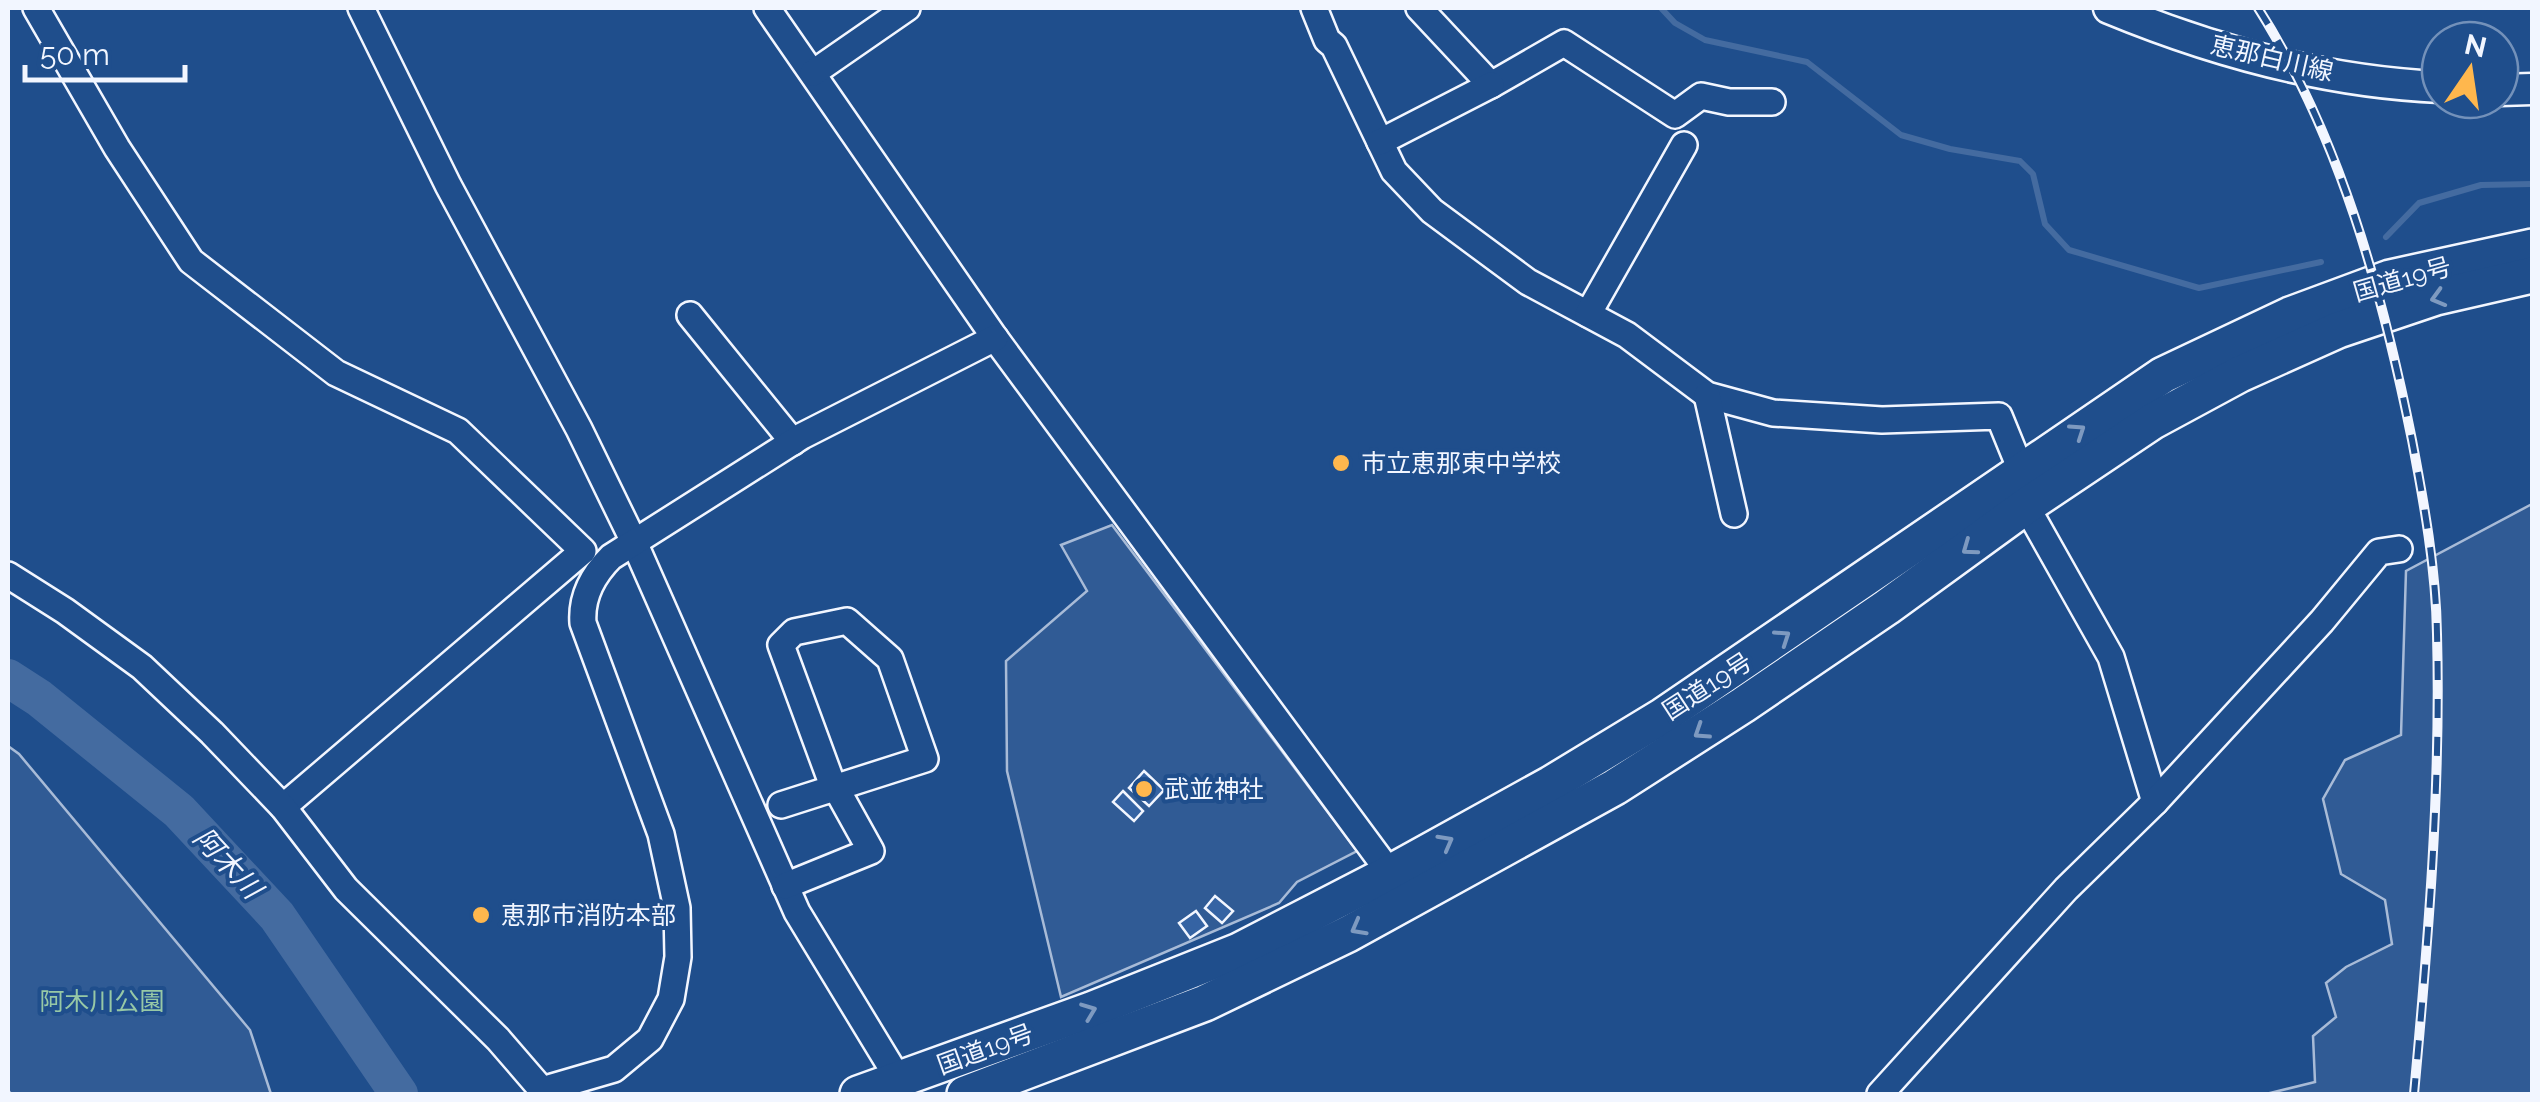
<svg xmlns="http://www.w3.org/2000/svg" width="2540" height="1102" font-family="Raleway,'Noto Sans JP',sans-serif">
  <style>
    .green { fill: #305b95; stroke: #a8bbd7; stroke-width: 2.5 }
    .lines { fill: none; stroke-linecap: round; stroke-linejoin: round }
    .stream { stroke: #446ba0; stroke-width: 6 }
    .river { stroke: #446ba0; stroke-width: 38 }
    .building { fill: #3563a3; stroke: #f2f6ff; stroke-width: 2.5 }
    .minor-casing { stroke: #f2f6ff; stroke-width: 30 }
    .major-casing { stroke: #f2f6ff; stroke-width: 35 }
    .highway-casing { stroke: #f2f6ff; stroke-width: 40 }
    .minor { stroke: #1f4e8c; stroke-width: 25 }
    .major { stroke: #1f4e8c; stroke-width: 30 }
    .highway { stroke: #1f4e8c; stroke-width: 35 }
    .rail-casing { stroke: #f2f6ff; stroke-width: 10 }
    .rail { stroke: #1f4e8c; stroke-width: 6; stroke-dasharray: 19; stroke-linecap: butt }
    .oneway { stroke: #7e9ac0 }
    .poi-dot { fill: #ffb74d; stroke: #1f4e8c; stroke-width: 4 }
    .labels { text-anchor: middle; stroke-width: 8; stroke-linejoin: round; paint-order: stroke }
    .street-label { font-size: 25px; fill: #f2f6ff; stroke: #1f4e8c }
    .poi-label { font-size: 25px; fill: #f2f6ff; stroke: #1f4e8c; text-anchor: start }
    .park-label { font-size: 25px; fill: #97c8a6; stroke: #1f4e8c }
    .water-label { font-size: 28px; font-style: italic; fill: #f2f6ff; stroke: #1f4e8c }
  </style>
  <rect width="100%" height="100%" fill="#1f4e8c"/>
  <g class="green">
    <path d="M2532 504V1094H2266L2315 1082 2313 1036 2336 1017 2326 983 2346 967 2392 944 2385 900 2341 874 2323 799 2345 760 2401 735 2406 571Z"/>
    <path d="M1112 525 1357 851 1297 882 1279 903 1061 997 1007 771 1006 661 1087 591 1061 545Z"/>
    <path d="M8 746 19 754 250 1030 271 1094H11L8 1090Z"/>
  </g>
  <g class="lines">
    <g class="stream">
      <path d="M1661 8 1675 23 1705 40 1807 62 1901 135 1950 149 2020 161 2033 174 2045 224 2069 250 2199 288 2321 262"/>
      <path d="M2386 237 2419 203 2481 185 2532 184"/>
    </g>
    <path class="river" d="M8 678 39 698 179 811 277 916 399 1094"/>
  </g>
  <g class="building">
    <path d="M1144 771 1164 790 1149 806 1129 788Z"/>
    <path d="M1123 791 1143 811 1134 821 1113 802Z"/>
    <path d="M1215 896 1233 911 1222 923 1205 908Z"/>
    <path d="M1196 911 1207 926 1190 938 1179 923Z"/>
  </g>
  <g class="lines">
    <g class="minor-casing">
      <g id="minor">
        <path d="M36 8 117 148 191 261 336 373 458 431 583 551 283 807"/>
        <path d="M361 8 448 185 579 429 634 542 797 912 899 1080"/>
        <path d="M767 8 995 338 1390 873"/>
        <path d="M1314 8 1327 40 1334 46 1394 171 1432 211 1528 282 1627 335 1707 395 1773 413 1882 420 1999 416 2021 470"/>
        <path d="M1419 8 1491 85 1564 43 1675 115 1701 96 1729 102H1772"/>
        <path d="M813 73 907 8"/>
        <path d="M1380 142 1491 85"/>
        <path d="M1588 314 1684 145"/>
        <path d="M690 315 793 442"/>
        <path d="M1707 395 1734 514"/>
        <path d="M2026 506 2111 657 2155 802"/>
        <path d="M8 575 65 611 142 667 212 733 283 807 346 889 498 1039 542 1090 614 1069 650 1039 671 999 678 957 677 908 661 834 583 623C581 597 592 576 611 557L802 436 995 338"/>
        <path d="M781 805 925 759 890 659 847 621 794 632 781 645 830 778 836 788 871 851 785 886"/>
        <path d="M1880 1094 2066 889 2155 802 2322 621 2379 552 2399 549"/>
      </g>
    </g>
    <g class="major-casing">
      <g id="major">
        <path d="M2109 8C2213 51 2327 82 2440 87"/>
        <path d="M2500 90 2532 89"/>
      </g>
    </g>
    <g class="highway-casing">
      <g id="highway">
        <path d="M858 1094 1091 1010 1239 951 1390 873 1551 784 1663 716 2163 375 2290 315 2390 278 2532 247"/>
        <path d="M965 1094 1205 1003 1348 934 1615 787 1743 705 1887 607 2026 506 2153 421 2240 374 2338 330 2436 297 2532 275"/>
      </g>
    </g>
    <use href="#minor" class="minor"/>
    <use href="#major" class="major"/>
    <use href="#highway" class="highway"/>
    <g class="rail-casing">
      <path id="rail" d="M2258 8C2340 137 2382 291 2412 440 2424 503 2436 569 2437 634 2441 788 2428 942 2414 1094"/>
    </g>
    <use href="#rail" class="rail"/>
  </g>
  <defs><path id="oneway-chevron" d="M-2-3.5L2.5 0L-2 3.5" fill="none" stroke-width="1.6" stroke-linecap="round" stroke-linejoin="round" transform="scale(2.5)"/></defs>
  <g class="oneway">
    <use href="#oneway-chevron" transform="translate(2438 298) rotate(164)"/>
    <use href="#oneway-chevron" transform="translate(2078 431) rotate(-34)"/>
    <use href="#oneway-chevron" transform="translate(1969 548) rotate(144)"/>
    <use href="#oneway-chevron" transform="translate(1783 637) rotate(-34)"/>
    <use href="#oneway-chevron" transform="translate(1701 732) rotate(147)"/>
    <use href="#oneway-chevron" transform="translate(1446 842) rotate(-29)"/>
    <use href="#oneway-chevron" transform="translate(1358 928) rotate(151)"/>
    <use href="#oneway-chevron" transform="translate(1089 1011) rotate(-21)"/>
  </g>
  <g class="poi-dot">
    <circle cx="1341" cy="463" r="10"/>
    <circle cx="1144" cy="789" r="10"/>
    <circle cx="481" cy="915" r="10"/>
  </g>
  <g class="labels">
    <g class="street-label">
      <text transform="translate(2272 58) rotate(13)" y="9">恵那白川線</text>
      <text transform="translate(2402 279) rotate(-16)" y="9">国道19号</text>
      <text transform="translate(1707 686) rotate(-33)" y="9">国道19号</text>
      <text transform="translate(985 1049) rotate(-20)" y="9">国道19号</text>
    </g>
    <g class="poi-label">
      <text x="1361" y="472">市立恵那東中学校</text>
      <text x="1164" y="798">武並神社</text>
      <text x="501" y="924">恵那市消防本部</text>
    </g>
    <g class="park-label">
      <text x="102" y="1010">阿木川公園</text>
    </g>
    <g class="water-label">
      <text transform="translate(228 863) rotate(47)" y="10">阿木川</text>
    </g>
  </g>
  <rect width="2540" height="1102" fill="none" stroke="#f2f6ff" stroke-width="20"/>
  <g transform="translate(2470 70) rotate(13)"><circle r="48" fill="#1f4e8c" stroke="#7391ba" stroke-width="2.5"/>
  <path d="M0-8L18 38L0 25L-18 38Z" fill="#ffb74d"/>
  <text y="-15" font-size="28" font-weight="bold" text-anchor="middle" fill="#f2f6ff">N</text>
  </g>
  <path d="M25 65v15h160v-15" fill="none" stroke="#f2f6ff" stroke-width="5"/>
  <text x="40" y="65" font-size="30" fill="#f2f6ff" stroke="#1f4e8c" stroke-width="8" paint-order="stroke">50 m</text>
</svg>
